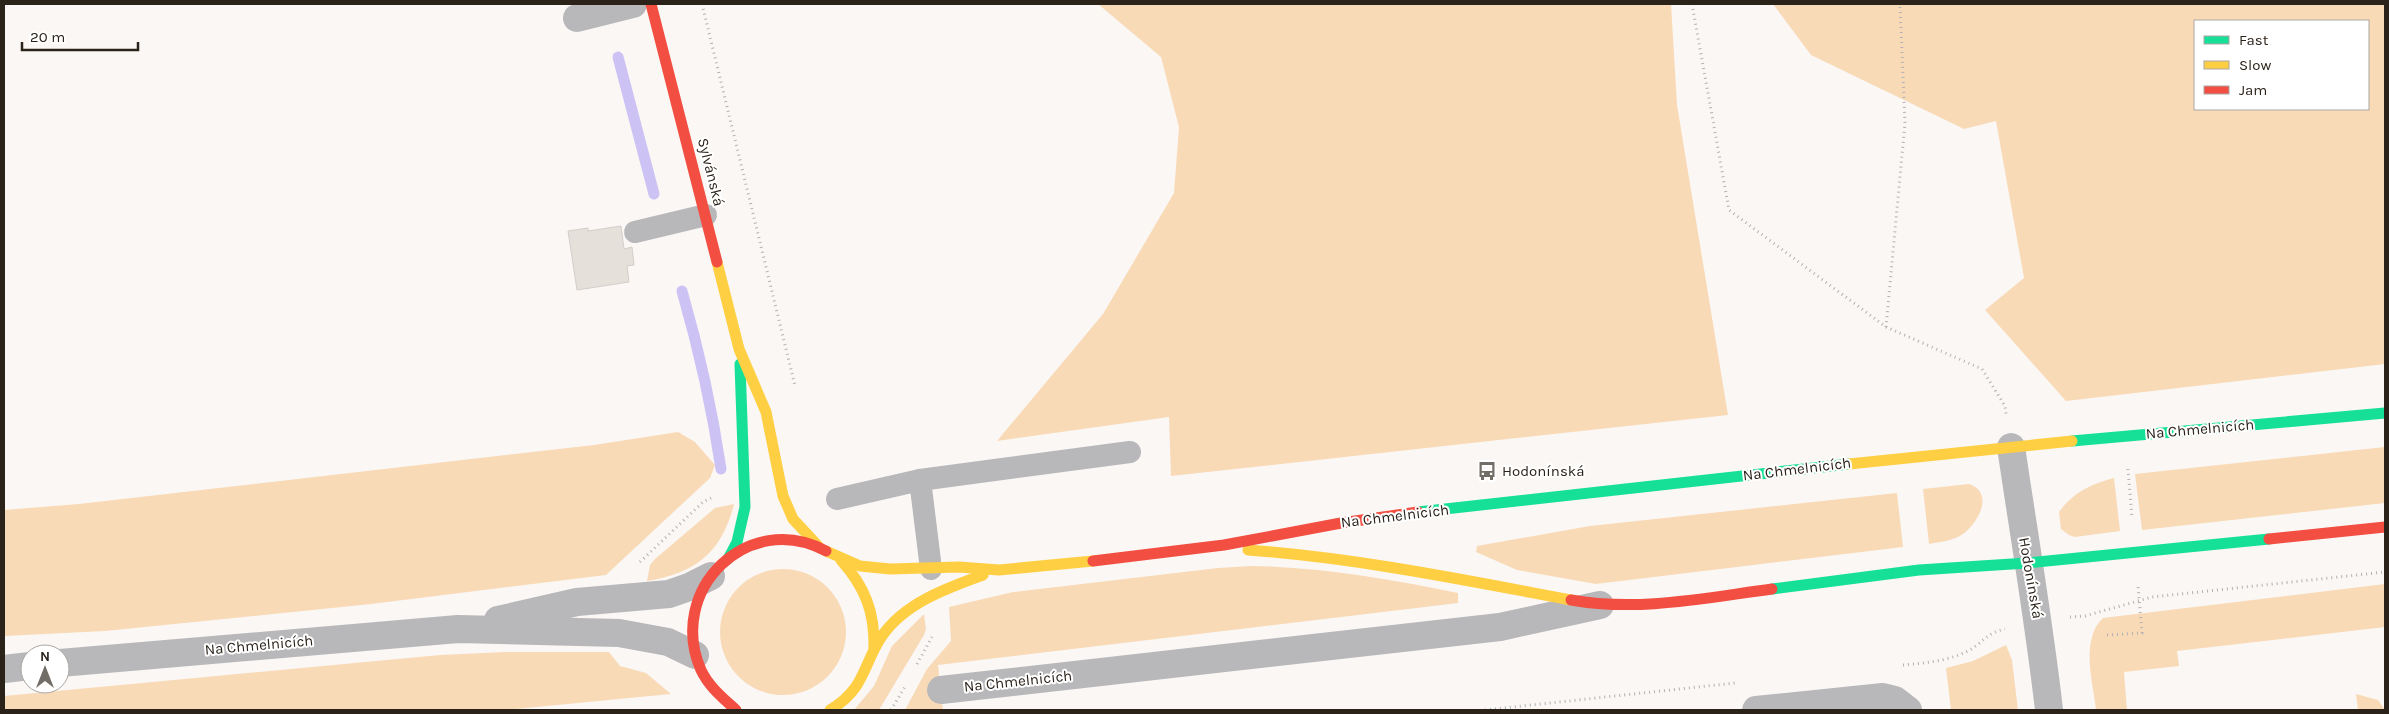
<svg xmlns="http://www.w3.org/2000/svg" width="2389" height="714" font-family="Karla,sans-serif">
  <style>
    .green { fill: #f9dab7; fill-rule: evenodd }
    .lines { fill: none; stroke-linecap: round; stroke-linejoin: round }
    .stream { stroke: #ccc2f4; stroke-width: 11 }
    .building { fill: #e6e0da; stroke: #d4cec9 }
    .path { stroke: #b3b1b3; stroke-width: 3; stroke-dasharray: 1 4; stroke-linecap: butt }
    .lane { stroke: #b8b7ba; stroke-width: 22 }
    .street { stroke: #b8b7ba; stroke-width: 28 }
    .fast { stroke: #16e098; stroke-width: 11 }
    .slow { stroke: #ffcf43; stroke-width: 11 }
    .jam { stroke: #f24e42; stroke-width: 11 }
    .labels { text-anchor: middle; stroke-width: 4; stroke-linejoin: round; paint-order: stroke }
    .street-label { font-size: 15px; fill: #2b231a; stroke: #fff }
    .poi-label { font-size: 15px; fill: #2b231a; stroke: #fff; text-anchor: start }
  </style>
  <rect width="100%" height="100%" fill="#faf7f5"/>
  <g class="green">
    <path d="M1098 4H1671L1677 105 1728 415 1171 476 1169 417 997 441 1103 314 1174 193 1179 127 1161 57Z"/>
    <path d="M1773 4H2385V364L2066 401 1985 310 2024 278 1996 121 1964 129 1811 55ZM2195 21H2368V109H2195Z"/>
    <path d="M678 432 695 442 715 465 710 478 606 575 371 604 105 631 4 636V510L79 504 594 445Z"/>
    <path d="M2385 447V503L2142 530 2135 474Z"/>
    <path d="M2114 478 2120 531 2075 537 2069 535 2061 529 2059 512C2073 492 2092 484 2114 478Z"/>
    <path d="M1969 484C1996 493 1977 526 1960 536 1950 541 1940 542 1929 544L1923 489Z"/>
    <path d="M1897 493 1903 547 1596 584 1517 570 1476 552 1477 546 1590 526Z"/>
    <path d="M734 504C722 552 696 573 647 581L650 565 655 559 715 508Z"/>
    <path d="M1251 566C1321 567 1389 579 1458 593V603L938 665 943 710H905L927 669 951 641 949 607 1013 592 1218 568Z"/>
    <circle cx="783" cy="632" r="63"/>
    <path d="M2385 584V627L2177 651 2179 666 2124 672 2127 710H2096C2093 682 2080 640 2103 618Z"/>
    <path d="M924 614 926 629 924 635 879 710H854L874 686 892 646Z"/>
    <path d="M2006 645 2012 660 2018 710H1951L1946 668 1973 661Z"/>
    <path d="M505 652H609L620 666 646 673 671 694 505 710H4V696L440 655Z"/>
    <path d="M2356 694 2378 700 2385 710H2358Z"/>
  </g>
  <g class="lines">
    <g class="stream">
      <path d="M618 57 654 194"/>
      <path d="M682 291C699 350 712 408 721 469"/>
    </g>
  </g>
  <path class="building" d="M621 226 624 249 632 247 634 265 627 266 629 282 577 290 568 231 588 228V231Z"/>
  <g class="lines">
    <g class="path">
      <path d="M702 4 795 386"/>
      <path d="M1692 4 1729 210 1886 327 1982 369 2005 406 2006 414"/>
      <path d="M1886 327 1905 123 1900 4"/>
      <path d="M2128 469 2132 518"/>
      <path d="M640 562 703 502 711 498"/>
      <path d="M2070 617 2085 616 2152 597 2385 572"/>
      <path d="M2107 635 2142 633 2138 586"/>
      <path d="M917 664 932 637"/>
      <path d="M1903 665C1925 663 1948 661 1968 651 1983 643 1986 633 2005 629"/>
      <path d="M891 710 906 685"/>
      <path d="M1485 710 1735 683"/>
    </g>
    <g class="lane">
      <path d="M635 232 706 215"/>
      <path d="M920 480 931 569"/>
      <path d="M837 499 920 480 1130 452"/>
    </g>
    <g class="street">
      <path d="M577 18 633 4"/>
      <path d="M2011 447C2024 535 2039 622 2049 710"/>
      <path d="M498 620 577 602 669 594 689 587 711 576"/>
      <path d="M60 663 458 629 619 633 668 642 695 655"/>
      <path d="M4 669 30 666"/>
      <path d="M941 690 1500 627 1600 605"/>
      <path d="M1756 710 1883 697 1895 700 1908 710"/>
    </g>
    <g class="fast">
      <path d="M2072 441 2385 413"/>
      <path d="M1418 512 1849 464"/>
      <path d="M728 559 737 542 745 507 740 364"/>
      <path d="M1772 589 1919 570 2027 563 2269 539"/>
    </g>
    <g class="slow">
      <path d="M717 262 739 349 766 412 783 496 793 519 819 547"/>
      <path d="M1849 464 2072 441"/>
      <path d="M1248 550C1357 558 1464 580 1571 600"/>
      <path d="M826 551 860 566 890 569 959 567 999 570 1093 561"/>
      <path d="M841 560C865 587 875 612 874 649"/>
      <path d="M830 710C866 688 862 666 882 636 905 603 947 588 983 575"/>
    </g>
    <g class="jam">
      <path d="M651 4 717 262"/>
      <path d="M2269 539 2385 527"/>
      <path d="M1093 561 1224 545 1341 523 1418 512"/>
      <path d="M1571 600C1639 612 1704 598 1772 589"/>
      <path d="M736 710C723 698 709 687 701 670 666 590 748 509 826 551"/>
    </g>
  </g>
  <defs>
    <g id="bus-bare" transform="scale(1.5)"><path d="M-5-6H5V4H4V6H2V4H-2V6H-4V4H-5ZM-3.5-4V0h7V-4ZM-3.5 1.2v1.5H-2V1.2ZM2 1.2v1.5H3.5V1.2Z" fill="#736d67" stroke="#fff" stroke-width="2.5" paint-order="stroke"/></g>
  </defs>
  <g fill-rule="evenodd">
    <use href="#bus-bare" x="1487" y="471"/>
  </g>
  <g class="labels">
    <g class="street-label">
      <text transform="translate(711 172) rotate(76)" y="5">Sylvánská</text>
      <text transform="translate(2200 429) rotate(-5)" y="5">Na Chmelnicích</text>
      <text transform="translate(1797 469) rotate(-7)" y="5">Na Chmelnicích</text>
      <text transform="translate(1395 516) rotate(-7)" y="5">Na Chmelnicích</text>
      <text transform="translate(2031 578) rotate(80)" y="5">Hodonínská</text>
      <text transform="translate(259 645) rotate(-5)" y="5">Na Chmelnicích</text>
      <text transform="translate(1018 681) rotate(-6)" y="5">Na Chmelnicích</text>
    </g>
    <g class="poi-label">
      <text x="1502" y="476">Hodonínská</text>
    </g>
  </g>
  <rect width="2389" height="714" fill="none" stroke="#2b231a" stroke-width="10"/>
  <rect x="2194" y="20" width="175" height="90" fill="#ffffff" stroke="#aaa7a3"/>
  <rect x="2204" y="36" width="25" height="8" fill="#16e098" stroke="#aaa7a3"/>
  <text x="2239" y="45" font-size="15" fill="#2b231a">Fast</text>
  <rect x="2204" y="61" width="25" height="8" fill="#ffcf43" stroke="#aaa7a3"/>
  <text x="2239" y="70" font-size="15" fill="#2b231a">Slow</text>
  <rect x="2204" y="86" width="25" height="8" fill="#f24e42" stroke="#aaa7a3"/>
  <text x="2239" y="95" font-size="15" fill="#2b231a">Jam</text>
  <g transform="translate(45 669)"><circle r="24" fill="#ffffff" stroke="#aaa7a3"/>
  <path d="M0-4L9 19L0 12L-9 19Z" fill="#736d67"/>
  <text y="-8" font-size="14" font-weight="bold" text-anchor="middle" fill="#2b231a">N</text>
  </g>
  <path d="M22 42v8h116v-8" fill="none" stroke="#2b231a" stroke-width="2.5"/>
  <text x="30" y="42" font-size="15" fill="#2b231a" stroke="#ffffff" stroke-width="4" paint-order="stroke">20 m</text>
</svg>
